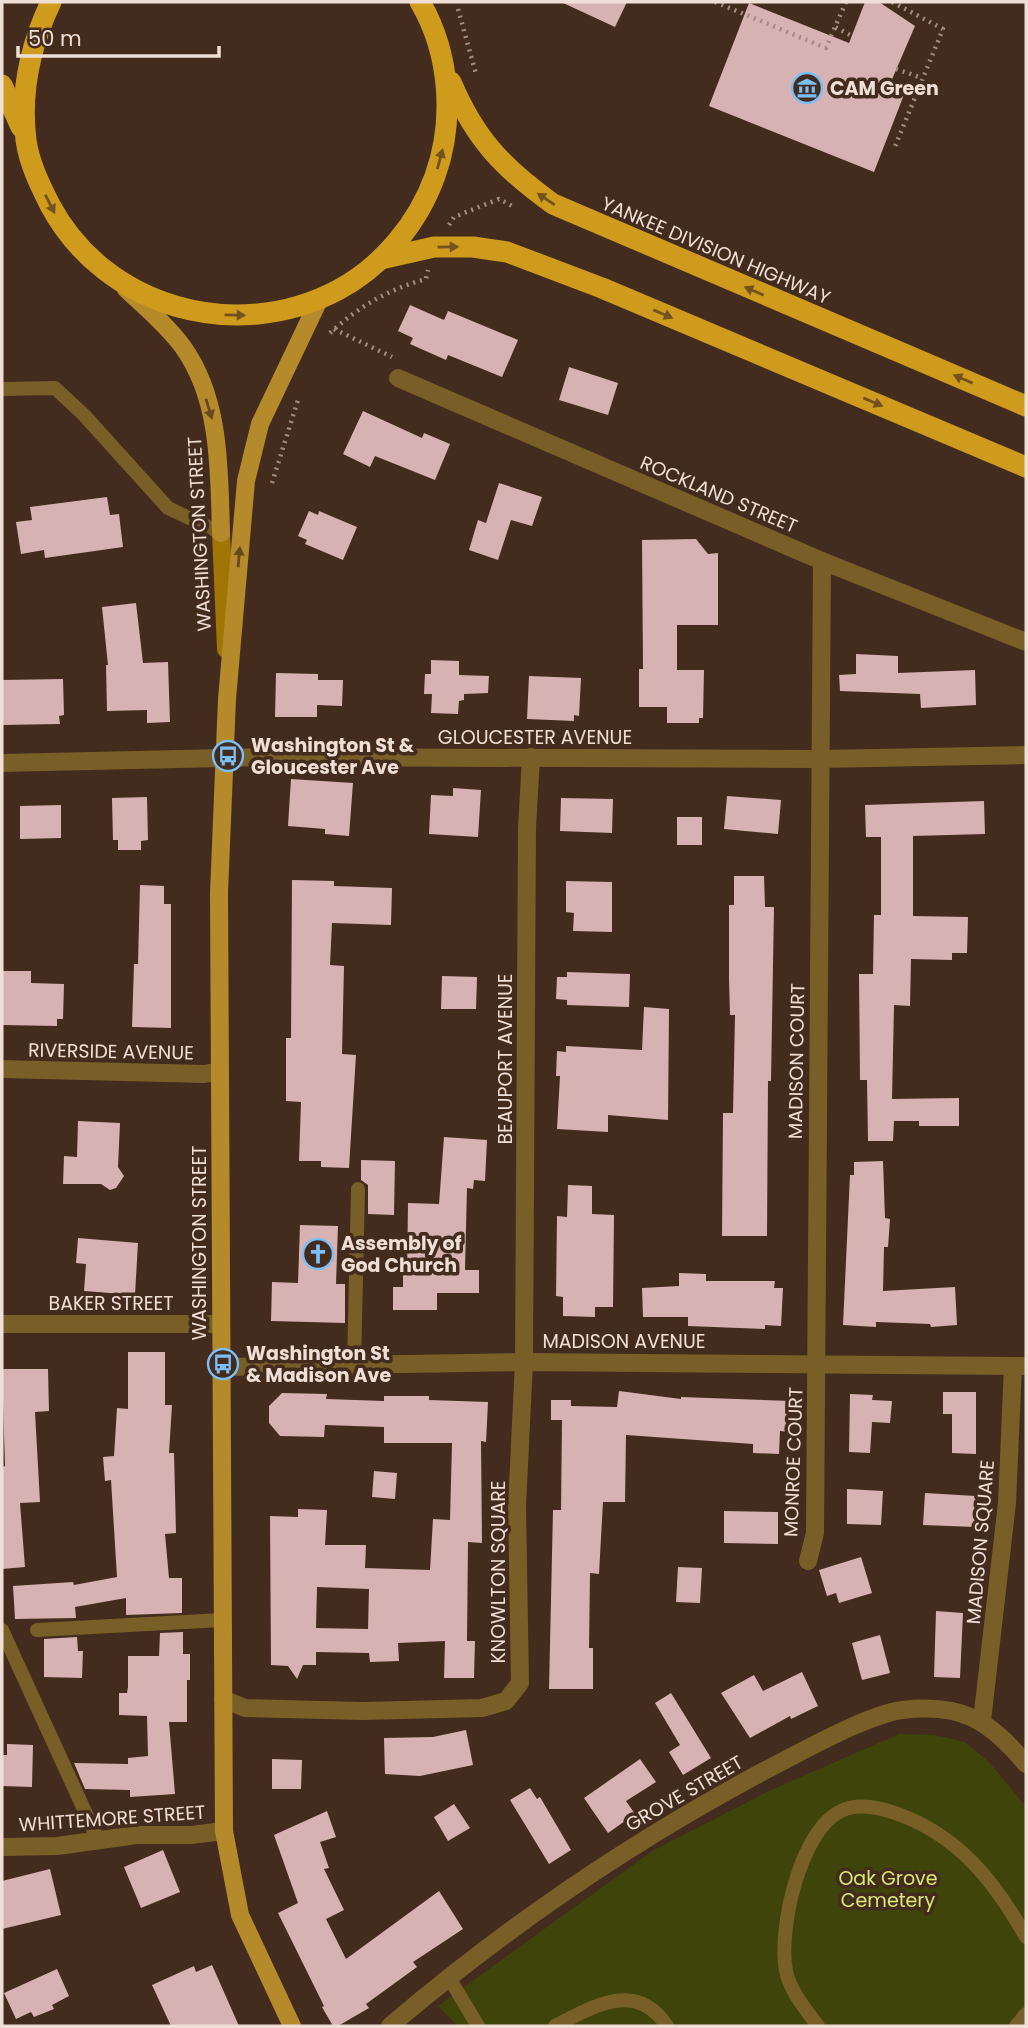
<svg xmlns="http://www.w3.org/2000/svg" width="1028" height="2028" font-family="Poppins,sans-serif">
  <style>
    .green { fill: #3e440a }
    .building { fill: #d7b2b3; fill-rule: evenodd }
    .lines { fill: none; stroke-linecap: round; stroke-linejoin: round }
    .path { stroke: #a18d82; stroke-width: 4.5; stroke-dasharray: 2 5; stroke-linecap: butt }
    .lane { stroke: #785e27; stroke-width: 14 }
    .street { stroke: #785e27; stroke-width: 18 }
    .secondary { stroke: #a07504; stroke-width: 18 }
    .primary { stroke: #b58a2a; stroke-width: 18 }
    .highway { stroke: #cf9b1c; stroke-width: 21 }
    .oneway { fill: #74521d }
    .oneway2 { fill: #654821 }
    .labels { text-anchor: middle; stroke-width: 7; stroke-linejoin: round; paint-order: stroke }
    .poi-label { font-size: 19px; font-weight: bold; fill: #f0dfd7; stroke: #432b1d; text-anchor: start }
    .street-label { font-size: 19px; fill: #f0dfd7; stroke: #432b1d }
    .park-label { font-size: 19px; fill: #d8e970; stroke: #432b1d }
  </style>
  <rect width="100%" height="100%" fill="#432b1d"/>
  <path class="green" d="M899 1734 934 1735 965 1742 989 1762 1026 1807V2026H458L438 2006 652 1851 769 1791Z"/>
  <g class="building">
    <path d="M561 2H627L615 27Z"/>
    <path d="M865 2H879L915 26 890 84 905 92 874 172 709 106 749 3 849 43Z"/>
    <path d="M410 305 444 320 448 311 518 340 502 377 448 355 446 360 410 344 413 338 398 331Z"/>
    <path d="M569 367 618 383 608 415 559 400Z"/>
    <path d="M363 411 422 438 424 433 450 444 435 480 375 456 370 467 343 454Z"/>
    <path d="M499 483 542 497 532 526 511 520 498 560 469 550 478 520 486 523Z"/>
    <path d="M107 497 110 515 119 514 123 547 45 558 44 550 21 554 16 522 32 520 30 507Z"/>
    <path d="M309 511 318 515 319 511 357 527 343 560 305 544 307 540 298 536Z"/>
    <path d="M696 539 708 554 718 553V625H677V670H704L703 718H699V723H667V707H639V669H643L642 540Z"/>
    <path d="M136 603 143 663 168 662 170 722 147 723V710L107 711 106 665H108L102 607Z"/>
    <path d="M856 654 898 656V673L975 670 976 705 921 708 920 694 840 691 839 675 856 674Z"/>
    <path d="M431 660 459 661V675L489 676 488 693 464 694V700L459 701 458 714 431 713 432 694H424L425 674H431Z"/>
    <path d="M276 673 318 674V680H343L342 706 317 705V717H275Z"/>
    <path d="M529 676 581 678 579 716 574 715V721L527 719Z"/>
    <path d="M63 679 64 715 59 716 60 724 2 725V680Z"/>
    <path d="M291 779 353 783 349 836 325 834V829L288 826Z"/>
    <path d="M453 788 481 790 478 837 429 834 431 795 453 796Z"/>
    <path d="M727 796 781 800 778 834 724 829Z"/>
    <path d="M147 797 148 840 141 841V850H118V840H113L112 798Z"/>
    <path d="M561 798 613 799 612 833 560 831Z"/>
    <path d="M984 801 985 834 913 836V916L968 917 967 953H952V960L911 959 910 1006 894 1005 892 1099 959 1098V1126H919V1121H894L893 1141H868L867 1080H860L859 974H873L874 915H881V837H866L865 805Z"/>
    <path d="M61 805V838L20 839V806Z"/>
    <rect x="677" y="817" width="25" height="28"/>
    <path d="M734 876H764L765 907H774L771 1081H768L767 1236H722L723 1113H733L735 1015H730L729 979V905H734Z"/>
    <path d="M292 880 334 881V886L392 888 391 925 332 923 330 965 344 966 342 1054 356 1055 349 1168 321 1167V1161H299L301 1102 286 1101V1038H291Z"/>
    <path d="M566 881 612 882V932L573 931 574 913 566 912Z"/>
    <path d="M140 885 164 886V904H171V1028L132 1027 134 964H138Z"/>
    <path d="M2 971H31V983L64 984 63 1019H57V1026L2 1025Z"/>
    <path d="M567 972 630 974 629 1007 567 1005V1000L556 999 557 977H567Z"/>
    <path d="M442 976 477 977 476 1009H441Z"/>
    <path d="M644 1007 669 1009 668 1120 608 1115V1132L557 1129 560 1076H556L557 1051 566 1052V1046L642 1050Z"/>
    <path d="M78 1121 120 1123 118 1167 124 1176 116 1188 110 1190 101 1184H63L64 1156 77 1157Z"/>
    <path d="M444 1137 487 1140 485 1181 474 1180 473 1189 467 1188 465 1270H479V1293H437V1310H393V1287H403V1275H407L408 1203 439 1204Z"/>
    <path d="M361 1160 395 1161 394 1215 368 1214V1185L361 1180Z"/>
    <path d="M883 1161 885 1218 890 1219 888 1247H884L883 1291 955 1287 957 1325 931 1327 930 1324 876 1322V1327L843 1325 850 1175H854V1162Z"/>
    <path d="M568 1185 592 1186V1214L614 1215 613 1307H595V1317L563 1316V1297L556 1296 557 1216 567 1217Z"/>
    <path d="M300 1225 338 1226 336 1284H345V1323L271 1321 272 1282 298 1283Z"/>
    <path d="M78 1238 138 1243 135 1295 84 1291 86 1264 76 1263Z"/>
    <path d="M679 1273 706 1274V1281H775L774 1288H783L781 1326 765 1325V1329L688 1326V1317H643L642 1288 679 1286Z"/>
    <path d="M128 1352H165V1405H172L169 1453H174L176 1533 165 1534 169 1578H182V1613L126 1615V1598L75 1607 76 1618 15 1619 13 1586 73 1582 74 1585 117 1577 111 1480 105 1481 103 1457 114 1456 117 1408 128 1409Z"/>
    <path d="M2 1369H48L49 1411 35 1412 40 1502 20 1503 25 1567 2 1569V1467L5 1466Z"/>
    <path d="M619 1391 681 1399V1397L791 1401 789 1432 780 1431 779 1454 753 1453V1444L626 1435 625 1502H603L599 1574 590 1573 589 1648H593V1689H549L553 1510H561L562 1420H551V1400H571V1406L617 1407Z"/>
    <path d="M943 1392H976V1454L952 1453V1414H943Z"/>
    <path d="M282 1393 327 1394 326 1399 384 1401V1396H429V1400L488 1402 486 1442 481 1441 482 1543 468 1542 467 1641H475L474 1678H444L445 1641 398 1643 399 1661 370 1662 369 1653 316 1652V1665H303L297 1679 288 1666 271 1665 270 1516 298 1517V1509L327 1510 325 1545H366L365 1568 430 1570 433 1519 450 1520 452 1443H384V1427L325 1425 324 1437 280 1436 269 1423V1406ZM317 1587 369 1589 368 1629 316 1628Z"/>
    <path d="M850 1394 873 1395 872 1400 892 1401 890 1423 872 1422 870 1453 849 1452Z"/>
    <path d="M374 1471 397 1473 395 1499 372 1497Z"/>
    <path d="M847 1489 883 1491 881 1525 847 1524Z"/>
    <path d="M925 1493 976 1496 975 1527 923 1525Z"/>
    <path d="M724 1511 778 1512V1544L724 1543Z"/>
    <path d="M861 1557 872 1593 839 1603 836 1593 827 1596 819 1570Z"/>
    <path d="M678 1567 702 1568 700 1603 676 1602Z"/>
    <path d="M936 1611 963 1613 960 1678 934 1677Z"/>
    <path d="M183 1632V1654H190V1680H187V1722H169L175 1794 130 1797V1790L85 1789 74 1763 128 1764V1758L148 1756 147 1716 119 1715V1693H127L128 1687V1656H159L160 1633Z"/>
    <path d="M880 1635 890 1673 862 1680 852 1643Z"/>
    <path d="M77 1637 78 1651H83L82 1678 44 1677V1639Z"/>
    <path d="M802 1672 818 1706 791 1719 790 1716 750 1738 721 1693 754 1675 763 1691Z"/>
    <path d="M671 1693 711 1758 683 1775 669 1752 680 1745 655 1703Z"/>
    <path d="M466 1730 473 1765 420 1776 385 1774 384 1738 433 1737Z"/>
    <path d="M7 1744 33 1745 32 1787 2 1786V1755H7Z"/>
    <path d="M272 1759 302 1760 301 1789H272Z"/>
    <path d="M640 1759 656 1782 626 1801 635 1814 608 1833 584 1798Z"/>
    <path d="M530 1788 537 1799 540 1797 571 1850 549 1864 510 1800Z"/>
    <path d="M454 1804 470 1828 448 1841 434 1817Z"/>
    <path d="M327 1811 336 1837 320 1842 329 1868 324 1869 344 1910 326 1919 346 1959 439 1891 463 1929 413 1962 417 1967 366 2004 369 2008 338 2026H333L322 2007 324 2006 278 1913 298 1903 274 1835Z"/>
    <path d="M163 1850 180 1892 141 1908 124 1867Z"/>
    <path d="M50 1869 61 1915 2 1929V1881Z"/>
    <path d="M212 1965 239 2026H171L152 1985 194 1966 196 1972Z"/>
    <path d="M57 1969 69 1996 52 2005 54 2009 34 2017 31 2012 16 2019 4 1993Z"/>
  </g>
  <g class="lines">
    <g class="path">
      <path d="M715 2 826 48 835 27"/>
      <path d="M846 2 835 27 852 36"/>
      <path d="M892 2 943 29 894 149"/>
      <path d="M458 9 476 74"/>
      <path d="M896 69 922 78"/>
      <path d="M449 225 454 217 499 199 514 207"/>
      <path d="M334 329 392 357"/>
      <path d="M330 333C358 307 389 289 426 279L428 270"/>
      <path d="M272 483 298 400"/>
    </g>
    <g class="lane">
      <path d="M2 389 55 388 84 415 168 508 221 533"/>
      <path d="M354 1365 358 1189"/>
      <path d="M2 1630 98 1840"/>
      <path d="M37 1630 222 1620"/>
      <path d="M448 1976 478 2026"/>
      <path d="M555 2026C593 2007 636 1979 667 2026"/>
      <path d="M818 2026C806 2010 790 1991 786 1971 778 1930 800 1830 841 1811 859 1802 881 1808 898 1814 959 1836 995 1882 1026 1937"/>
      <path d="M1016 2026 1026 2014"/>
    </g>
    <g class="street">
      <path d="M398 378 822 561 1026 642"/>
      <path d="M2 763 268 757 821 759 1026 755"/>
      <path d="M2 1069 204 1074 220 1071"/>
      <path d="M2 1324H220"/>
      <path d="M221 1367 524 1362 1026 1366"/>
      <path d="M808 1561 815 1533 822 561"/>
      <path d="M223 1699 245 1708 363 1711 482 1708 506 1701 520 1683 517 1506 524 1362 527 828 531 757"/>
      <path d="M982 1721 1007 1503 1013 1366"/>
      <path d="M2 1847 57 1846 137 1835H191L224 1831"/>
      <path d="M390 2026C511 1923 644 1833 785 1760 816 1744 869 1715 902 1710 962 1703 989 1720 1026 1764"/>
    </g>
    <path class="secondary" d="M221 533 226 649"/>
    <g class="primary">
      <path d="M126 289C145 307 167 325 183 347 221 400 219 471 221 533"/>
      <path d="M292 2026 240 1915 224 1831 219 893 227 699 246 481 260 424 319 300"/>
    </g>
    <g class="highway">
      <path d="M51 2C30 46 20 91 26 140 29 163 40 185 50 205 105 308 236 344 338 290 383 266 418 223 435 176 455 120 450 53 420 2"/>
      <path d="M451 82C475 139 503 168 553 204L1026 406"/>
      <path d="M2 85 21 127"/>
      <path d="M381 259 434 247H473L507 252 602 288 1026 467"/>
    </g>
  </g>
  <defs><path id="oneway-solid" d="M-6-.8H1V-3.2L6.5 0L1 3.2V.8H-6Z" transform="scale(1.75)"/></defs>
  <g class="oneway">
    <use href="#oneway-solid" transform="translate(440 159) rotate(-75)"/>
    <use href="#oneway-solid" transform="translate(546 199) rotate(-146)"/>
    <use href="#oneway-solid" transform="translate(50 204) rotate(63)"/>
    <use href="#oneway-solid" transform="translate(448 247) rotate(-1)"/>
    <use href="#oneway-solid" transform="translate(754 291) rotate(-157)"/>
    <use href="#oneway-solid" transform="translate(663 314) rotate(23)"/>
    <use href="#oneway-solid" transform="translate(235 315) rotate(1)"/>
    <use href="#oneway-solid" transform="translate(963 379) rotate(-157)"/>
    <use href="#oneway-solid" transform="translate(873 402) rotate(23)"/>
  </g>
  <g class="oneway2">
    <use href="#oneway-solid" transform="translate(209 409) rotate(73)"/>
    <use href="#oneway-solid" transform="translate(239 557) rotate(-85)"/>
  </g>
  <defs>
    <g id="museum-ring" transform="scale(1.575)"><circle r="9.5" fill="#432b1d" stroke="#7abff8" stroke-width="1.5"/><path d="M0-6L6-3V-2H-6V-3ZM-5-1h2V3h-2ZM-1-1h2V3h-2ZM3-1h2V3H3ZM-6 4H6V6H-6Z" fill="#7abff8"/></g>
    <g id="bus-ring" transform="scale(1.575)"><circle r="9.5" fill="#432b1d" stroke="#7abff8" stroke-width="1.5"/><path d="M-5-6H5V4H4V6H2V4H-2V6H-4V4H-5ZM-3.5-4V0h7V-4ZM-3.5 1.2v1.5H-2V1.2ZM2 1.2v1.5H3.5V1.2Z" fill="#7abff8"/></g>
    <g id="church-ring" transform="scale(1.575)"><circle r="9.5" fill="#432b1d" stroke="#7abff8" stroke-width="1.5"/><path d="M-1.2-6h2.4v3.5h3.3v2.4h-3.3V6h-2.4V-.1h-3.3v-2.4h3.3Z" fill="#7abff8"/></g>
  </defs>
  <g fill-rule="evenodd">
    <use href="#museum-ring" x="807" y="88"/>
    <use href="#bus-ring" x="228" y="756"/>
    <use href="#church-ring" x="318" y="1254"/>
    <use href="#bus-ring" x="223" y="1364"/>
  </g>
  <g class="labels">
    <g class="poi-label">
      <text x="830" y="95">CAM Green</text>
      <text x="251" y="752">Washington St &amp;<tspan x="251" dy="22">Gloucester Ave</tspan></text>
      <text x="341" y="1250">Assembly of<tspan x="341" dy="22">God Church</tspan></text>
      <text x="246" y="1360">Washington St<tspan x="246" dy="22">&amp; Madison Ave</tspan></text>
    </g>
    <g class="street-label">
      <text transform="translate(716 250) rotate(23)" y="7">YANKEE DIVISION HIGHWAY</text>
      <text transform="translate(719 494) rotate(23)" y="7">ROCKLAND STREET</text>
      <text transform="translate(199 534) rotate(-93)" y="7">WASHINGTON STREET</text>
      <text x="535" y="744">GLOUCESTER AVENUE</text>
      <text transform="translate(111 1051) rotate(1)" y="7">RIVERSIDE AVENUE</text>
      <text transform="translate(505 1059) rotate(-90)" y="7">BEAUPORT AVENUE</text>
      <text transform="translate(796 1061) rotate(-89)" y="7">MADISON COURT</text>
      <text transform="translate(199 1243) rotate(-90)" y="7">WASHINGTON STREET</text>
      <text x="111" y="1310">BAKER STREET</text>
      <text x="624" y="1348">MADISON AVENUE</text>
      <text transform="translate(793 1462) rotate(-88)" y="7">MONROE COURT</text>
      <text transform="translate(980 1542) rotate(-85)" y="7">MADISON SQUARE</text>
      <text transform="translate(498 1572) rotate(-90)" y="7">KNOWLTON SQUARE</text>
      <text transform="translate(684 1793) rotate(-30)" y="7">GROVE STREET</text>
      <text transform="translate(112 1818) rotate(-4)" y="7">WHITTEMORE STREET</text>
    </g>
    <g class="park-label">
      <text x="888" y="1885">Oak Grove<tspan x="888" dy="22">Cemetery</tspan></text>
    </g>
  </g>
  <rect width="1028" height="2028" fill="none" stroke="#f0dfd7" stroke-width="7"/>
  <path d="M18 46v10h201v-10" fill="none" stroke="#f0dfd7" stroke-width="3.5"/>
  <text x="28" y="46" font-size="21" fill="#f0dfd7" stroke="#432b1d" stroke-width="5" paint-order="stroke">50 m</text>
</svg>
